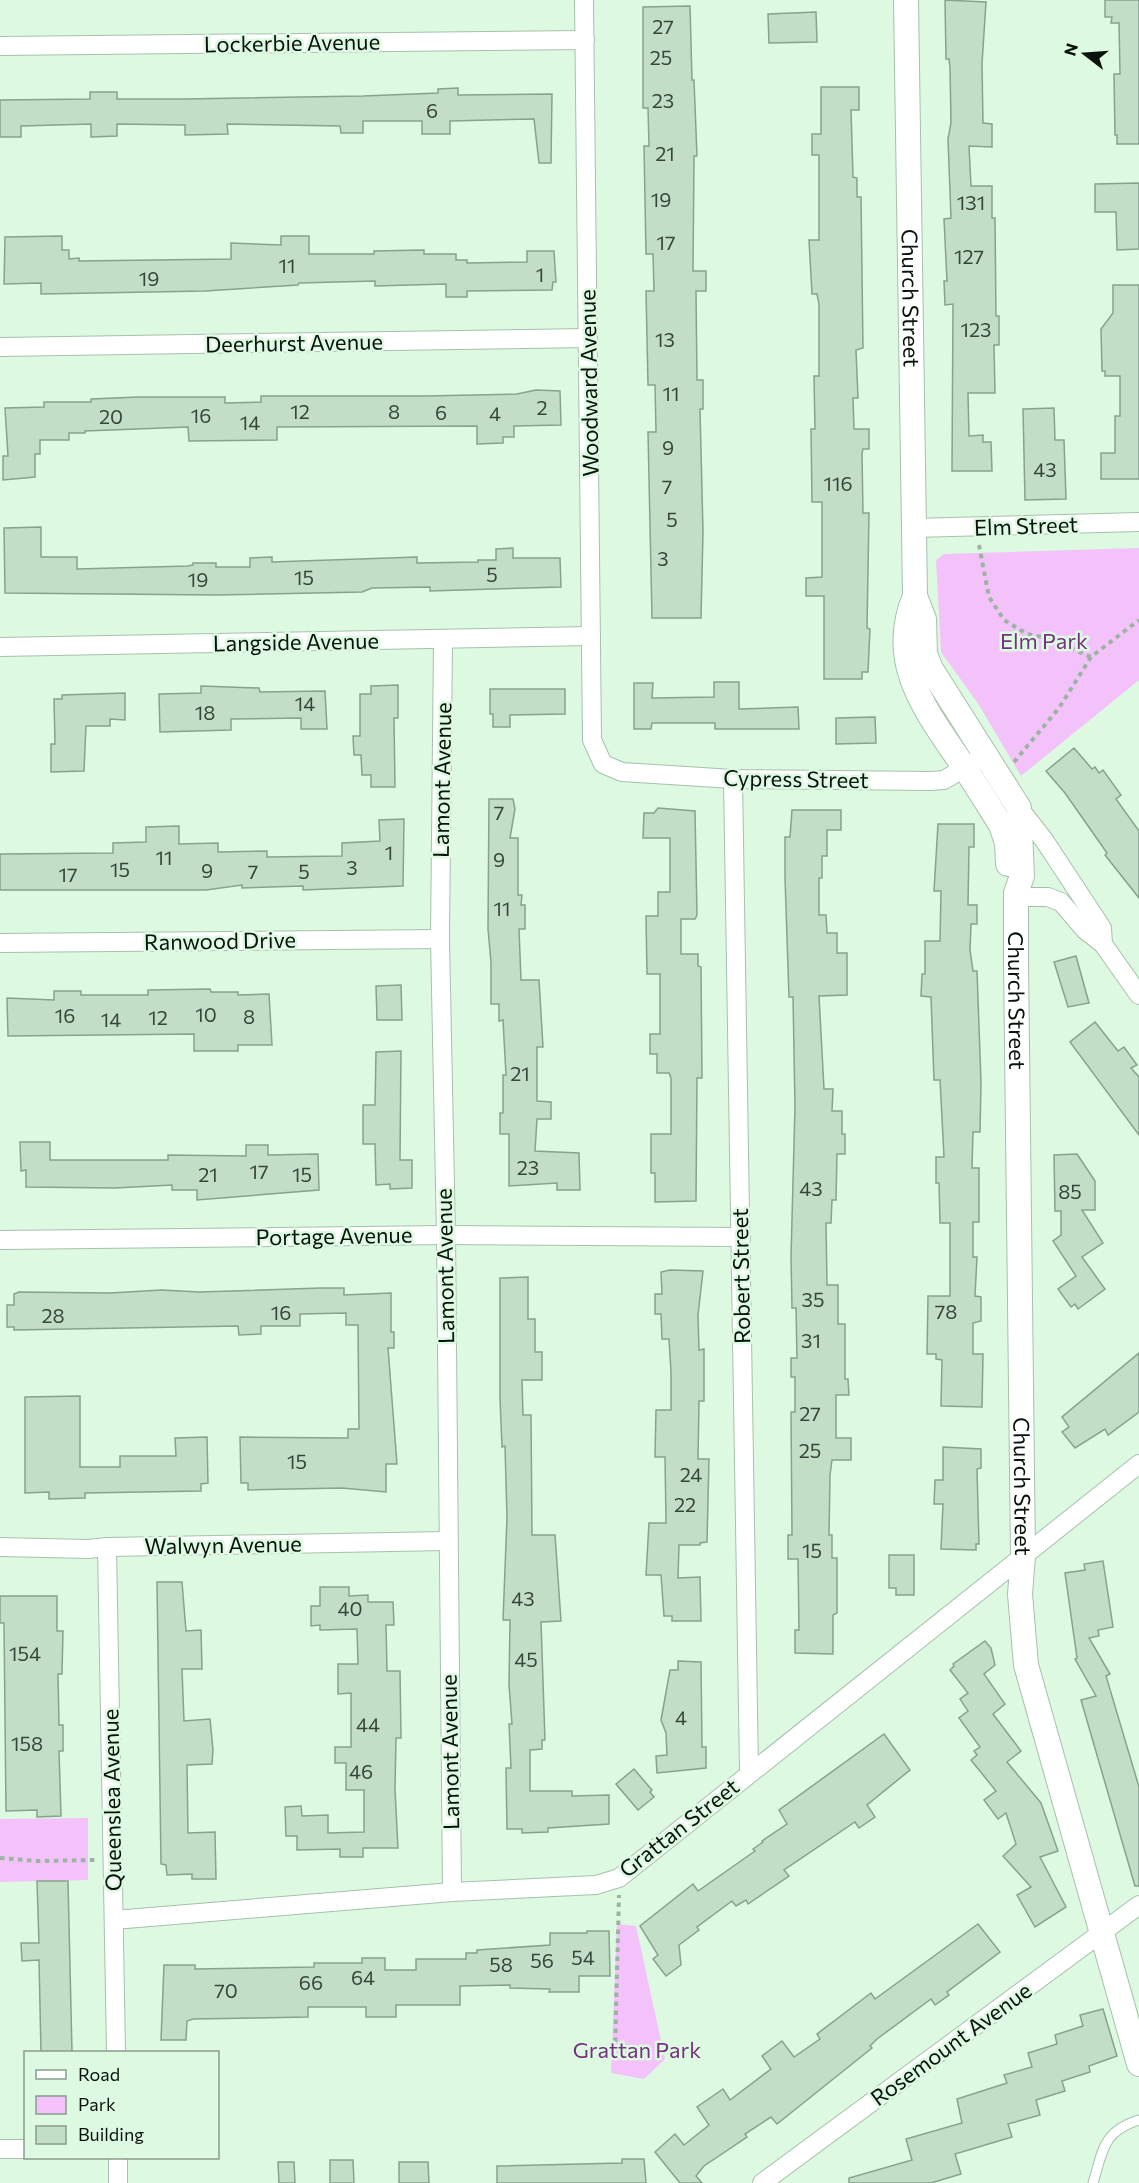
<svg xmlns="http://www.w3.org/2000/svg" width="1139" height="2183" font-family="Commissioner,sans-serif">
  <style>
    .green { fill: #f3c2fa }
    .building { fill: #c2dec7; stroke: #88a28d; stroke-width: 1.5 }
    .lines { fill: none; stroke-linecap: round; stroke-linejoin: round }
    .lane-casing { stroke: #a6c1ab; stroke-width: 11 }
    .street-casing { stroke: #a6c1ab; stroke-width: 20 }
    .secondary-casing { stroke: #a6c1ab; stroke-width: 26 }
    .path { stroke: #9db3a1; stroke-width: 4; stroke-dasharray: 4.5 4.5; stroke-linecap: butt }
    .lane { stroke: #fff; stroke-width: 9 }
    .street { stroke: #fff; stroke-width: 18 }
    .secondary { stroke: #fff; stroke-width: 24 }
    .labels { text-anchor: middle; stroke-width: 5; stroke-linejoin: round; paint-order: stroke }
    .number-label { font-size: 20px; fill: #37463a }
    .street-label { font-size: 22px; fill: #09130b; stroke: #ddf9e2 }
    .park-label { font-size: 22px; fill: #74337d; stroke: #ddf9e2 }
  </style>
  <rect width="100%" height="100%" fill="#ddf9e2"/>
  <g class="green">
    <path d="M1139 548V680L1021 776 979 705 941 652 936 560 944 554Z"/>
    <path d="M88 1818V1880L0 1882V1819Z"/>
    <path d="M617 1924 636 1926 665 2059 644 2079 611 2073Z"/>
  </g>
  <g class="building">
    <path d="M945 0 986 2 982 64 983 123 992 124V147L969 146 971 186H992V218H995L996 316H999V345H994L995 393H968L969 436 983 435V442H991L992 471H952L953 304 945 305 944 281H947L944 219 951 218 948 139 951 123 950 68 949 59H946Z"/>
    <path d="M1105 0H1139V144H1117V135H1115L1114 74H1120L1119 23H1111L1112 17H1105Z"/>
    <path d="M690 6 692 80H694L697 156H694L693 271H706V291H696L697 380H703V409H700L703 532 701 618H652L648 432H656L655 385H648L646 291H654L653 254H646L644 146H649L648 108H643V7Z"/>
    <path d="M816 12 817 42 769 43 768 14Z"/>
    <path d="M821 87H859V110H851L853 177 857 178V197H861L863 348 856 350 858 398H853L854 429H869V449H863L862 453 863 513H869L867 628 870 629 868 672H862V679H824V596H806V578L822 577V502H812L811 429H815L814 376H819V304L817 294H812L809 240H819V155H812V134H821Z"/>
    <path d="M458 88V95L552 94 551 163H539L534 119 450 121V134H422V121H363V133H341L340 126 227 124 228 134 185 135V125L117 124V136L91 137V124L21 126V137H0V100L90 99V92H117V99H185L363 96 438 93V89Z"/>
    <path d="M1139 183V249L1117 250 1116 212H1095V184Z"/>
    <path d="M62 236V250H69V259L79 258V261L231 259V243L281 245V236H309V254H374V251L424 250V254H456V260H467V263L527 262V251H554L556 282H553L552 290 467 291V297H446V284L375 286V281L299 283 298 285 205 291 41 294V283L4 284 5 237Z"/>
    <path d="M1113 285H1139V479H1101V453H1115V416H1120V376H1105V371H1102L1101 329 1113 313Z"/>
    <path d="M536 390 560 391 561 425 514 426V437H503V443L477 444V426L277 427V440L189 441 188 427 85 431V433H69V440H40V454H35V477L3 480V456H8L5 408 44 407V402H91V399L138 397H225V403L261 402V396H426L517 394Z"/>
    <path d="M1054 408 1055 440H1064L1066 499 1025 500 1023 409Z"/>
    <path d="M41 527V557H77V569L188 566 193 565V563H216V567H250V558L272 557V562L417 557V563L478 562V560H496V549L513 548V558H560L561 587 430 591V587L372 588 362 592 216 595 5 593 4 528Z"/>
    <path d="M714 682H739V709L798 707 799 729H715V723H652L651 729H634V683H653L652 698 714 697Z"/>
    <path d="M398 685V718H394L395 787H371V775H362L361 755H354L353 736H360V694H371V686Z"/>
    <path d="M201 686 259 688 260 692 325 691 327 729H301V718L231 719V730L160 732 159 694 201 693Z"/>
    <path d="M490 689H565V714L510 715V727H493V714H490Z"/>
    <path d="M125 693V720L110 719V726H86L84 771 51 772V744H55L54 699H62V695Z"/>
    <path d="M875 717 876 743 836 744V718Z"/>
    <path d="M1074 748 1092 769 1095 767 1099 773 1103 770 1121 795 1116 799 1139 831V898L1105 855 1107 853 1065 793 1046 771Z"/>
    <path d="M489 799H513L515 809 510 838H518V895H522L521 905H525V929H519L521 980H539L543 1047H537V1101L551 1102V1119H537L535 1151 579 1153 580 1190H557V1183L509 1186V1134H500V1113H503V1075H506L503 1020 499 1021V1004H491V962L488 929Z"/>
    <path d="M658 808 695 811 697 915 695 919H681V954H698V966L701 967 702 1078H697L696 1201 655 1202V1173H651V1134H671V1078L669 1073H657V1054H650V1034H660V974H647L646 916H658V892H670V838H643L644 813H654Z"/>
    <path d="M792 810H841V830H827V856H822V878H819V915H826L827 933H837V953H847V995L819 996 824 1089H833L832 1111H842V1134H845V1154H837L836 1200H832L831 1223H826L827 1285H838V1324H845V1379H848L849 1395H836V1438H851V1460H832L830 1475 829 1535H832V1558H837V1613L833 1615V1654L795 1653V1630H799L798 1559H788V1535H792L791 1412H795V1377H791V1358H797L796 1308H792L791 1257 795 1106 793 997H789L785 878V837H790Z"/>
    <path d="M404 819 403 886 303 890V886L242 888V885L206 890H0V854L113 853V843L146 842V827L179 826V844L218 843V852L267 851V857L342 856V843L380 841 379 820Z"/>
    <path d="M938 824H974V847H969L968 905H977V924H971L970 950 973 971H977L981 1082 980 1132H973L972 1168H979V1222H973V1257H977L975 1296 981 1297V1321L973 1323V1354H983L982 1407 941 1406 942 1360 936 1359V1354H927L928 1296H950V1223H940L939 1183H936V1157H944L940 1080H934L931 997 921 996 922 974H925V941H940L941 891H934Z"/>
    <path d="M1076 956 1089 1003 1068 1007 1054 962Z"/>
    <path d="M401 985 402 1020H377L376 986Z"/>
    <path d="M210 989 211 992H238V995L269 994 272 1045H238V1051H194V1034L8 1036 7 998 54 1000V991H81V995H148V990Z"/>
    <path d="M1095 1022 1118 1051 1124 1047 1137 1065 1131 1068 1139 1077V1135L1070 1042Z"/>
    <path d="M401 1051 400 1160H412V1188L390 1189V1184L376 1185 375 1144H363V1105H375L376 1052Z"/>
    <path d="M20 1142H50V1160H168V1155L246 1156V1145H268V1155L318 1154 319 1190 197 1200V1190H172V1185L115 1188 26 1187V1170L21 1171Z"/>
    <path d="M1077 1154 1095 1181V1210H1082L1103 1243 1082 1257 1105 1289 1078 1309 1075 1304 1071 1307 1058 1289 1076 1276 1053 1241 1061 1235V1211H1055L1054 1155Z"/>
    <path d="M670 1270 703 1271 698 1315 699 1350 704 1349V1401H699L698 1459H709L707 1542 700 1543V1545H679L678 1578 700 1577 701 1621H672V1616H664L661 1575H646L649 1523H666L665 1457H655L656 1410H671V1372L669 1339H662L661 1314H655V1294H662L661 1272Z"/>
    <path d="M528 1277V1319H535V1352H542V1380H522L523 1415H531L532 1535H555L561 1621 541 1622 545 1740H542V1749L530 1750V1791H572V1796L609 1795V1824L548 1828V1832L522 1833V1829H507L506 1768H511L509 1724H512L509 1685 510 1620H503L507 1518 505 1446 502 1447 500 1398V1278Z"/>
    <path d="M321 1288H344V1295L391 1293V1332H394V1348H388L397 1464H386V1492L342 1488 248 1490V1483H241L240 1437 348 1438V1429H359L358 1325H346V1313L300 1314V1326H261V1334L239 1335 238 1326 14 1330V1327H7V1305H14V1294L19 1292 110 1293 162 1290 199 1292Z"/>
    <path d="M1139 1353V1412L1108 1435 1105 1429 1075 1448 1062 1432 1069 1427 1062 1417Z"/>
    <path d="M80 1396V1467H120V1456H176L175 1438 207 1437 208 1483 201 1484V1491L85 1493V1498L49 1499V1492L25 1493V1397Z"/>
    <path d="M943 1447 981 1449V1468L977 1469 979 1544H976V1550L941 1549 943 1504H934L935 1480H943Z"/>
    <path d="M889 1555H914V1595H896V1588H889Z"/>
    <path d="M1103 1561 1113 1627 1098 1630 1099 1636 1089 1638 1110 1674 1106 1676 1139 1787V1886H1135L1081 1700 1096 1696 1075 1659 1077 1658 1065 1573 1085 1570 1084 1564Z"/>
    <path d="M157 1582H182L186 1631 201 1630 202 1669H182L184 1721 210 1719 213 1750 212 1764 187 1765 188 1833 215 1832 216 1879H192V1874L167 1875 166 1865 161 1864Z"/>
    <path d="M320 1587H349V1596L368 1595V1602H393L394 1625H386L387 1671H400L401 1738H396L395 1789 398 1848H363V1857H340V1849L297 1850V1836H286L285 1807 301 1806 302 1816 328 1815V1833L364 1832V1790H346V1763H335V1747H351V1693L338 1694V1664H358L357 1629 320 1630V1625L311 1626V1606H320Z"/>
    <path d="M0 1596H57V1631H63L62 1674H58L59 1725H63V1751H59L61 1816 37 1817V1810L6 1811 4 1623H0Z"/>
    <path d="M985 1641 991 1648 995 1665 984 1674 1005 1704 993 1714 1021 1751 1007 1762 1041 1803 1058 1851 1040 1857 1066 1907 1035 1927 1017 1895 1031 1887 1003 1856 1016 1844 1006 1813 998 1819 984 1800 996 1791 971 1760 977 1755 974 1751 980 1747 959 1718 968 1711 960 1699 968 1693 950 1670 954 1666 953 1664Z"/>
    <path d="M678 1661 701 1662 702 1747H706V1768L657 1773 656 1756 667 1755 666 1733 661 1720 670 1670H678Z"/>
    <path d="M884 1734 910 1770 867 1805 875 1817 859 1828 855 1822 784 1870 789 1876 748 1904 746 1900 736 1906 732 1901 697 1927 699 1930 679 1945 681 1965 666 1976 653 1959 658 1955 640 1926 693 1884 698 1891 755 1851 753 1849 763 1842 762 1841 787 1824 779 1810Z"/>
    <path d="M634 1769 652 1790 650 1792 654 1797 638 1810 616 1784Z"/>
    <path d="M37 1881H68L72 2052H41L39 1960 22 1961 21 1943H39Z"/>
    <path d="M978 1924 1000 1952 947 1992 949 1995 935 2005 931 1999 877 2039 870 2046 872 2048 777 2124 771 2117 745 2134 747 2137 704 2166 696 2176 702 2183H680L655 2152 675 2134 684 2145 709 2125 697 2107 723 2089 730 2100 771 2069 762 2056 782 2041 794 2057 820 2039 817 2034 871 1993 875 1999Z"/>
    <path d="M587 1931H609L610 1976H579V1992H549L550 1989 510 1988V1985L460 1986V2005H396V2017H366V2007H308V2017L193 2019 187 2021 186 2040H161L164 1965H195V1969L314 1967V1963H362V1958H385V1970H416V1959H466V1953H477V1950L550 1945V1933H587Z"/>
    <path d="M1103 2009 1117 2056 1089 2066 1090 2072 1062 2081 1065 2091 1036 2100 1040 2115 1008 2124 1012 2137 955 2154 961 2174 931 2183H849V2178L912 2160 906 2139 962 2123 957 2099 1007 2083 1004 2075 1032 2067 1028 2053 1057 2044 1055 2035 1083 2026 1080 2015Z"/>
    <path d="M622 2159H644L646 2183H497V2166L622 2163Z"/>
    <path d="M330 2160H353L354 2183H330Z"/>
    <path d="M278 2162H294L295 2183H279Z"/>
    <path d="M399 2162H428L429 2183H399Z"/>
  </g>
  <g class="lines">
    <g class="lane-casing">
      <path id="lane" d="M1093 2183C1103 2150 1103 2131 1139 2120"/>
    </g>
    <g class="street-casing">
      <g id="street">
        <path d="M584 0 592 740 603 764 622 772 733 779 930 781 944 780 974 762"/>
        <path d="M0 46 585 40"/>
        <path d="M0 347 588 338"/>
        <path d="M913 528 1139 522"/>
        <path d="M443 640 440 939 446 1235 452 1892"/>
        <path d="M0 647 591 636"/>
        <path d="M733 779 749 1772"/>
        <path d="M1019 808 1044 840 1102 928 1103 944"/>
        <path d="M1016 897H1048L1061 902 1085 930 1103 944 1139 995"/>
        <path d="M0 943 440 939"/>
        <path d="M0 1240 446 1235 741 1237"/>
        <path d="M0 1547 88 1549 107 1547 447 1541"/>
        <path d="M107 1547 116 2052"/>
        <path d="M114 1920 452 1892 596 1885 619 1878 1139 1464"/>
        <path d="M0 2149H26"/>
        <path d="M118 2158V2183"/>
        <path d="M762 2183 1139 1905"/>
      </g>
    </g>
    <g class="secondary-casing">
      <g id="secondary">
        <path id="s1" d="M906 0 915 596 924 619 925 654 931 669 1019 808 1022 876 1016 893V961L1023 1556 1020 1594 1026 1665 1139 2064"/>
        <path d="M915 596C886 664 928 713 964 767 977 786 989 806 1001 825L1007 843 1008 864"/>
      </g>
    </g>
    <g class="path">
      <path d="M979 545 989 597 1004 620 1027 634 1047 638 1091 657"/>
      <path d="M1014 762 1059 708 1091 657 1139 620"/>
      <path d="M0 1858 37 1861 95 1860"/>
      <path d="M615 2051 619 1895"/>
    </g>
    <use href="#lane" class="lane"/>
    <use href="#street" class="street"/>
    <use href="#secondary" class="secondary"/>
  </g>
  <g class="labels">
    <g class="number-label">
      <text x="663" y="34">27</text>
      <text x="661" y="65">25</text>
      <text x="663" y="108">23</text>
      <text x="432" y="118">6</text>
      <text x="665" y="161">21</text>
      <text x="661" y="207">19</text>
      <text x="971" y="210">131</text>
      <text x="666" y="250">17</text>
      <text x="969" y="264">127</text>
      <text x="287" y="273">11</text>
      <text x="540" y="282">1</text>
      <text x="149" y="286">19</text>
      <text x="976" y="337">123</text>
      <text x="665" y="347">13</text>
      <text x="671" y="401">11</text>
      <text x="542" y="415">2</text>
      <text x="300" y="419">12</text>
      <text x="394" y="419">8</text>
      <text x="441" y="420">6</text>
      <text x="495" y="421">4</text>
      <text x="201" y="423">16</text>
      <text x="111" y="424">20</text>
      <text x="250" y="430">14</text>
      <text x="668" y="455">9</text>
      <text x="1045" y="477">43</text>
      <text x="838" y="491">116</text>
      <text x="667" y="494">7</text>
      <text x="672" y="527">5</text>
      <text x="663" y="566">3</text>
      <text x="492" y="582">5</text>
      <text x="304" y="585">15</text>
      <text x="198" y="587">19</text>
      <text x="305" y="711">14</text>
      <text x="205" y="720">18</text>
      <text x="499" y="820">7</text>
      <text x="389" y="860">1</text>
      <text x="164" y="865">11</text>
      <text x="499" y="867">9</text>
      <text x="352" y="875">3</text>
      <text x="120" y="877">15</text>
      <text x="207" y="878">9</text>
      <text x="253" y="879">7</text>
      <text x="304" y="879">5</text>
      <text x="68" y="882">17</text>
      <text x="502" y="916">11</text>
      <text x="206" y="1022">10</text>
      <text x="65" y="1023">16</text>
      <text x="249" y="1024">8</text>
      <text x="158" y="1025">12</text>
      <text x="111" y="1027">14</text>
      <text x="520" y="1081">21</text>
      <text x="528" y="1175">23</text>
      <text x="259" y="1179">17</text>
      <text x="208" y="1182">21</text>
      <text x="302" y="1182">15</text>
      <text x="811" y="1196">43</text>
      <text x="1070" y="1199">85</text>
      <text x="813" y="1307">35</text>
      <text x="946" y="1319">78</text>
      <text x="281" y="1320">16</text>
      <text x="53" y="1323">28</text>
      <text x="811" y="1348">31</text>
      <text x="810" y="1421">27</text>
      <text x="810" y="1458">25</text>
      <text x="297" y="1469">15</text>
      <text x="691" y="1482">24</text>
      <text x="685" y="1512">22</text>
      <text x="812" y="1558">15</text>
      <text x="523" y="1606">43</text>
      <text x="350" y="1616">40</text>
      <text x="25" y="1661">154</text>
      <text x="526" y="1667">45</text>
      <text x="681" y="1725">4</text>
      <text x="368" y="1732">44</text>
      <text x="27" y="1751">158</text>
      <text x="361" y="1779">46</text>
      <text x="583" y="1965">54</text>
      <text x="542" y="1968">56</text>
      <text x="501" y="1972">58</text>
      <text x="363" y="1985">64</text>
      <text x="311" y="1990">66</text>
      <text x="226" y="1998">70</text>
    </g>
    <g class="street-label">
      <text transform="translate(292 43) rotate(-1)" y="8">Lockerbie Avenue</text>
      <text dy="8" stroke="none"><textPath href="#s1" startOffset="298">Church Street</textPath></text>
      <text transform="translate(294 343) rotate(-1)" y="8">Deerhurst Avenue</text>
      <text transform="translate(589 383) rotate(-91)" y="8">Woodward Avenue</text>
      <text transform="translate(1026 526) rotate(-2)" y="8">Elm Street</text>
      <text transform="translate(296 642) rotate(-1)" y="8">Langside Avenue</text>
      <text transform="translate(796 779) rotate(1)" y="8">Cypress Street</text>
      <text transform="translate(442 780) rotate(-89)" y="8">Lamont Avenue</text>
      <text transform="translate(220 941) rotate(-1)" y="8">Ranwood Drive</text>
      <text dy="8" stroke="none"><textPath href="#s1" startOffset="1030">Church Street</textPath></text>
      <text transform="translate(334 1236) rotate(-1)" y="8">Portage Avenue</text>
      <text transform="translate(445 1266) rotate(-91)" y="8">Lamont Avenue</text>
      <text transform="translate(741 1276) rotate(-91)" y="8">Robert Street</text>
      <text dy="8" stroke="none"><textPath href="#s1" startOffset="1516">Church Street</textPath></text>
      <text transform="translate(223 1545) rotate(-1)" y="8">Walwyn Avenue</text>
      <text transform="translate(450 1752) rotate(-91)" y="8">Lamont Avenue</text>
      <text transform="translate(112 1800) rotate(-91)" y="8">Queenslea Avenue</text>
      <text transform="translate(679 1828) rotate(-38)" y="8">Grattan Street</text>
      <text transform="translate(951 2044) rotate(-36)" y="8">Rosemount Avenue</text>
    </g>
    <g class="park-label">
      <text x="1044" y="649">Elm Park</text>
      <text x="637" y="2058">Grattan Park</text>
    </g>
  </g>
  <rect x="24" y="2051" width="195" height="108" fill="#ddf9e2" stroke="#889d8c" stroke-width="1.5"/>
  <rect x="36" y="2070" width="30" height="9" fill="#ffffff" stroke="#889d8c" stroke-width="1.5"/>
  <text x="78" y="2081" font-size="18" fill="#09130b">Road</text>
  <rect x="36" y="2096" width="30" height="18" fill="#f3c2fa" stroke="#889d8c" stroke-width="1.5"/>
  <text x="78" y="2111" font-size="18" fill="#09130b">Park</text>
  <rect x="36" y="2126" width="30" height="18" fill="#c2dec7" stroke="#889d8c" stroke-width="1.5"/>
  <text x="78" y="2141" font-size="18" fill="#09130b">Building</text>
  <g transform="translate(1085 54) rotate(287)" stroke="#ddf9e2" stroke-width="4.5" paint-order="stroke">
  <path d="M0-4.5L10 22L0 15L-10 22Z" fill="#09130b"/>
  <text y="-9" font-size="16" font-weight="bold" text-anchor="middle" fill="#09130b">N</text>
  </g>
</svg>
